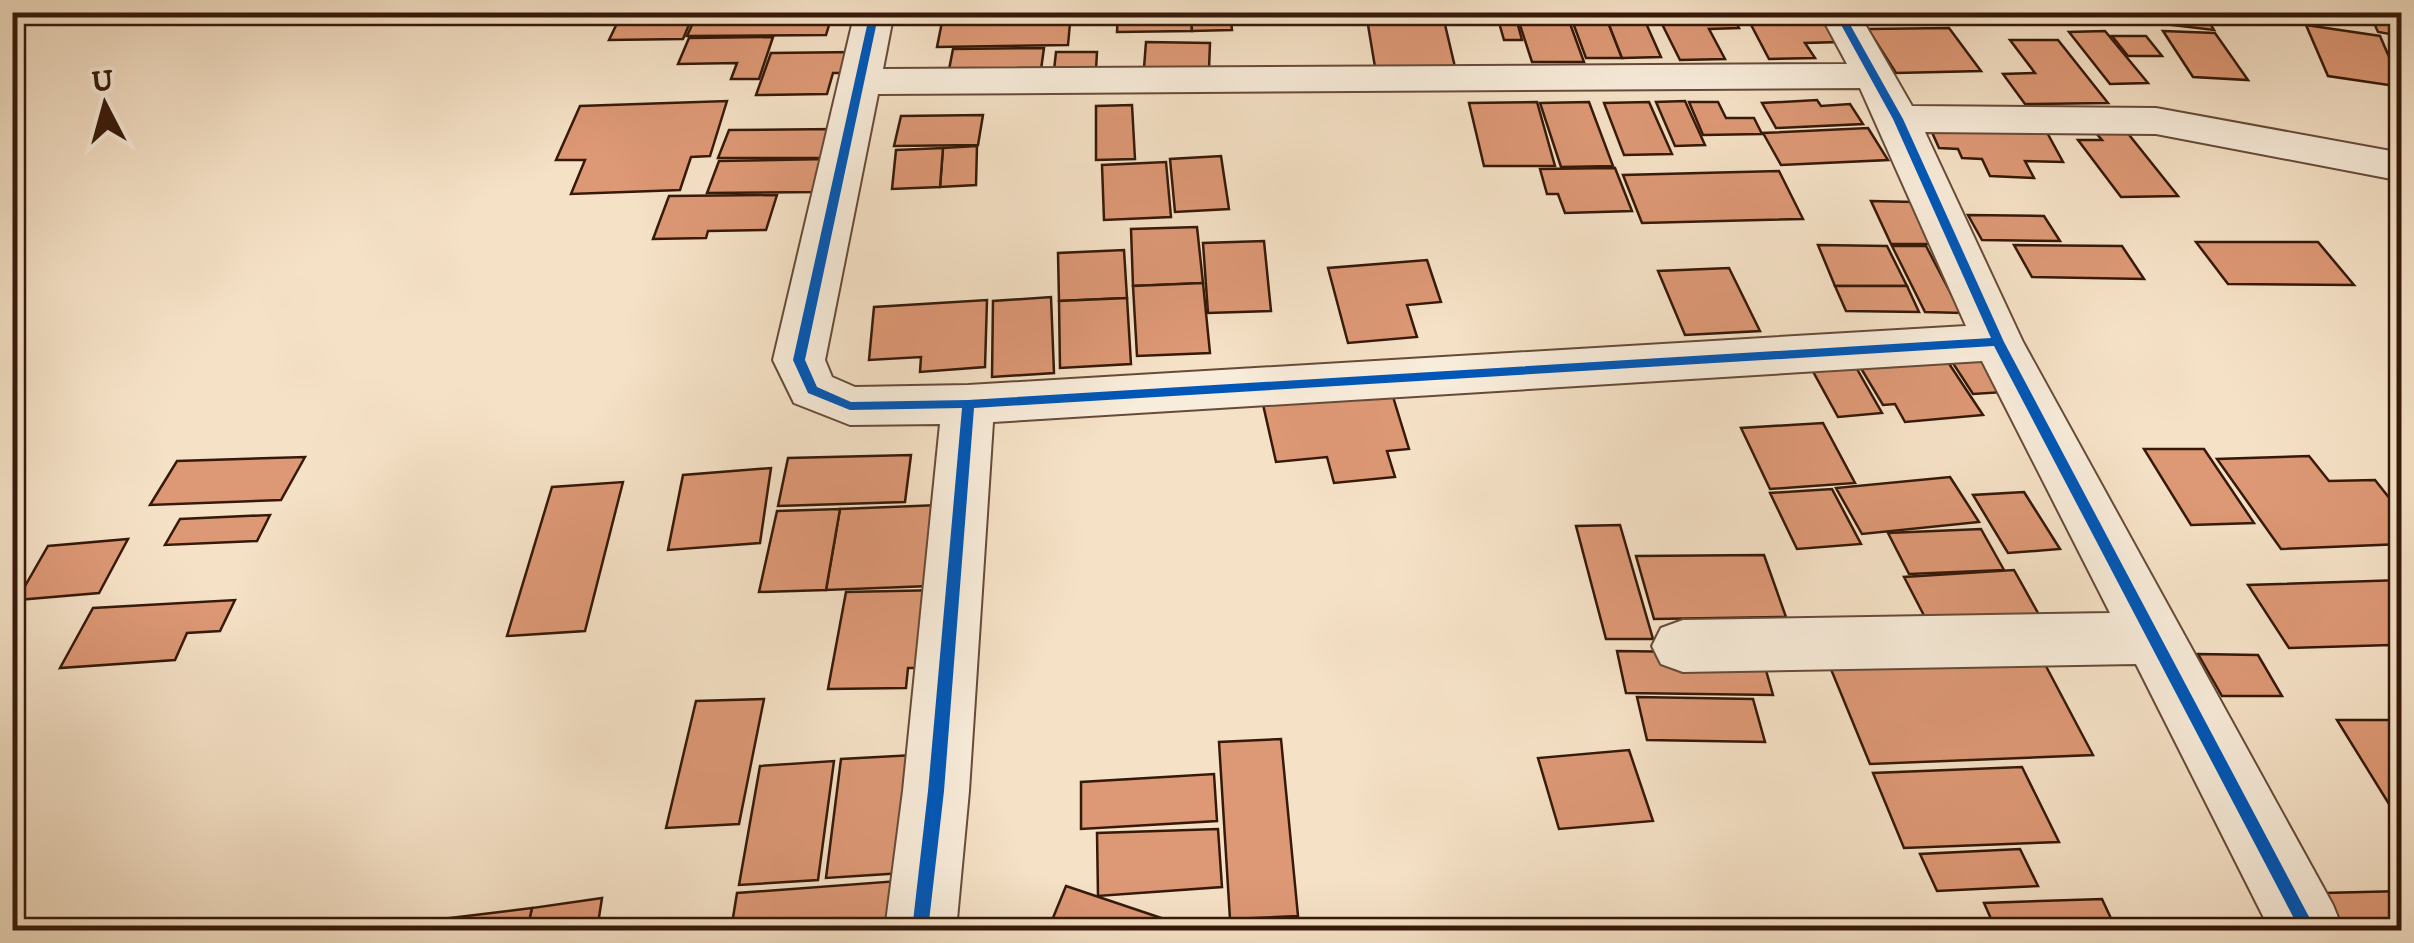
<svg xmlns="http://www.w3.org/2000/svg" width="2414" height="943" font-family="'IM FELL DW Pica',serif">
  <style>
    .building { fill: #dd9875; stroke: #361909; stroke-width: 2.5 }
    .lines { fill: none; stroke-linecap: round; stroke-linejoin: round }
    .minor-casing { stroke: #664b38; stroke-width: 4 }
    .minor { fill: #f8ecda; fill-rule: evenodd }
    .cycleway-casing { stroke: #f8ecda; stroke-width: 7 }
    .cycleway { fill: #0057b8; fill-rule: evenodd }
  </style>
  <rect width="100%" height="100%" fill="#f5e1c6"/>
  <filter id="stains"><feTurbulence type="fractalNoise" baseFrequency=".002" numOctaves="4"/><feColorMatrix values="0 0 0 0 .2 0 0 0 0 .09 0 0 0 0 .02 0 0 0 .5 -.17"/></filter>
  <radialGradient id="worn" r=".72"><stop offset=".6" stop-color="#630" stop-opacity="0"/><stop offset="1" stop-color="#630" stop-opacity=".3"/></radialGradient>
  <g class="building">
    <path d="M698 12H833L826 35 687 36Z"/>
    <path d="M944 12H1071L1068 45 937 47Z"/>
    <path d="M1118 12H1191L1192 31 1117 32Z"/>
    <path d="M1191 12H1230L1232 30 1192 31Z"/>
    <path d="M1313 12H1442L1459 84 1378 85 1366 13Z"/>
    <path d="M1496 12H1558L1560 17 1516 18 1522 40H1504Z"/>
    <path d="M1569 12H1604L1622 58H1586Z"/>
    <path d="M1604 12H1641L1661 57 1622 58Z"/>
    <path d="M1656 12H1730L1739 28 1709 29 1725 59 1680 60Z"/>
    <path d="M1741 12H1823L1826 16 1743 17Z"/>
    <path d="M2134 12H2203L2214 30 2139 21Z"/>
    <path d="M2369 12H2402V36L2378 32Z"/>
    <path d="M694 13 683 39 609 40 621 15Z"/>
    <path d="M1568 18 1584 62H1532L1518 19Z"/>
    <path d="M1748 19H1825L1839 42 1805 43 1815 58 1769 59Z"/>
    <path d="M2306 25 2380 36 2402 87 2328 76Z"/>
    <path d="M1949 28 1981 71 1896 73 1868 29Z"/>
    <path d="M2105 31 2148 83 2110 84 2069 32Z"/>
    <path d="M2163 31 2215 33 2248 80 2193 77Z"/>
    <path d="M2112 36H2146L2162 56H2128Z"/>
    <path d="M773 37 759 79H731L737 63 678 64 689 38Z"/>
    <path d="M2010 40H2058L2108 103 2025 104 2003 74 2035 73Z"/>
    <path d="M1146 42 1210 43 1209 69 1144 68Z"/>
    <path d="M1044 48 1039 84 946 85 953 49Z"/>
    <path d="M856 52 851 73H833L827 94 756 95 771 53Z"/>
    <path d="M1056 52H1097L1095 87 1052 88Z"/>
    <path d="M1817 100 1821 106 1850 104 1863 124 1776 128 1762 103Z"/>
    <path d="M727 101 710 156 691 157 680 190 571 194 585 160H556L580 106Z"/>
    <path d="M1685 101 1705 145 1675 146 1656 102Z"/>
    <path d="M1537 102 1555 166H1484L1469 103Z"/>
    <path d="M1589 102 1613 166 1561 167 1540 103Z"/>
    <path d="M1649 102 1672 154 1624 155 1604 103Z"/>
    <path d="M1689 102H1718L1726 118H1754L1762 134 1703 135Z"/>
    <path d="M1132 105 1135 159 1096 160V106Z"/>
    <path d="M983 115 978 145 894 146 901 116Z"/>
    <path d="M1927 121 2044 127 2063 162 2025 161 2034 178 1990 176 1982 159 1962 158 1958 149 1939 148Z"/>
    <path d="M1868 128 1888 160 1781 165 1763 133Z"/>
    <path d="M836 129 828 158H718L729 130Z"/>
    <path d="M2126 131 2178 196 2121 197 2078 140H2102L2095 132Z"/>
    <path d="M977 146 976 185 940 187 943 148Z"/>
    <path d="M943 148 940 187 892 189 896 150Z"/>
    <path d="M1221 156 1229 209 1175 212 1170 159Z"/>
    <path d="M829 159 820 192 707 193 719 161Z"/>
    <path d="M1166 162 1171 217 1104 220 1102 165Z"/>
    <path d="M1615 168 1632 211 1565 213 1558 194H1547L1540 169Z"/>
    <path d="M1779 171 1803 219 1642 223 1623 175Z"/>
    <path d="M777 195 766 230 708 231 706 238 653 239 669 196Z"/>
    <path d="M1871 201 1914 202 1935 244H1891Z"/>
    <path d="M1968 215 2044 216 2060 241 1982 240Z"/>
    <path d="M1197 227 1203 283 1133 286 1131 229Z"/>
    <path d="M1264 241 1271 311 1208 313 1203 243Z"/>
    <path d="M2196 242H2318L2354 285 2228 284Z"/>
    <path d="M1818 245 1887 246 1907 286H1835Z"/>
    <path d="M2014 245 2122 246 2144 279 2032 277Z"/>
    <path d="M1892 246H1926L1961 313 1925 312Z"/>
    <path d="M1124 250 1127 298 1059 301 1058 253Z"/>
    <path d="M1427 260 1441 302 1407 305 1417 337 1348 343 1328 268Z"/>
    <path d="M1729 268 1760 331 1685 335 1658 271Z"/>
    <path d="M1203 283 1210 353 1137 356 1133 286Z"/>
    <path d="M1835 286H1907L1919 312 1846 311Z"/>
    <path d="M1051 297 1054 373 992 377 993 301Z"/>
    <path d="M1127 298 1131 364 1060 368 1059 301Z"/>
    <path d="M987 300 985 367 920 372 921 357 869 360 874 307Z"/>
    <path d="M1942 353 1983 415 1905 422 1895 404 1883 405 1856 360Z"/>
    <path d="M1980 353 2005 392 1973 394 1947 354Z"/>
    <path d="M1853 362 1882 413 1838 417 1810 366Z"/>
    <path d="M1390 387 1409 449 1387 451 1395 477 1334 483 1327 457 1276 462 1262 400Z"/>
    <path d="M1823 423 1855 483 1770 489 1741 428Z"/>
    <path d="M2144 449H2204L2254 523 2191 525Z"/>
    <path d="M911 455 905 502 778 506 788 458Z"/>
    <path d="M2309 456 2329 481 2375 480 2402 514V544L2281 549 2217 459Z"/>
    <path d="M305 457 281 500 150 505 177 461Z"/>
    <path d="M771 468 760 543 668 550 683 475Z"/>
    <path d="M1950 477 1979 522 1862 534 1836 488Z"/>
    <path d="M623 482 585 631 507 636 552 487Z"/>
    <path d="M1832 489 1861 544 1797 549 1770 493Z"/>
    <path d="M2024 492 2060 549 2008 553 1973 495Z"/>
    <path d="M939 505 930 586 826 590 840 509Z"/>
    <path d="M840 509 826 590 759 592 777 511Z"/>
    <path d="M270 515 257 541 165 545 180 519Z"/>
    <path d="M1620 525 1653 639H1606L1576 526Z"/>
    <path d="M1981 529 2004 570 1909 574 1888 533Z"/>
    <path d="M128 539 99 593 17 600 48 546Z"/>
    <path d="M1764 555 1786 617 1654 619 1636 556Z"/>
    <path d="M2014 570 2043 622 1931 629 1904 577Z"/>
    <path d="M2402 580V661L2391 645 2289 648 2248 585Z"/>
    <path d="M942 590 931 668H908L906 688 828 689 846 592Z"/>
    <path d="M235 600 220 631 187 633 175 660 60 668 93 608Z"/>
    <path d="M1617 651 1761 653 1773 695 1626 693Z"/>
    <path d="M2039 653 2093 755 1870 764 1828 662Z"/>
    <path d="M2198 654 2258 655 2282 696H2222Z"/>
    <path d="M1637 697 1753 699 1765 742 1647 740Z"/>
    <path d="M764 699 739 824 666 828 696 701Z"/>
    <path d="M2337 720H2402V804H2389Z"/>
    <path d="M1281 739 1298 916 1230 919 1219 742Z"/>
    <path d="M1629 750 1653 821 1559 829 1538 758Z"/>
    <path d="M914 755 903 873 826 878 841 759Z"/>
    <path d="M834 761 818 880 739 885 760 766Z"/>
    <path d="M2022 767 2059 842 1904 848 1873 773Z"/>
    <path d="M1214 774 1217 821 1081 829V782Z"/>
    <path d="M1218 829 1222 887 1098 896 1097 833Z"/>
    <path d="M2020 849 2038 886 1937 891 1920 854Z"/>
    <path d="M898 881 894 930H731L737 893Z"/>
    <path d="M1066 886 1197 930H1048Z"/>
    <path d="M2402 891V930H2346L2324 893Z"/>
    <path d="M602 898 597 930H527L532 908Z"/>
    <path d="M2102 899 2115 927 2198 925 2201 930H1996L1984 903Z"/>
    <path d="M532 908 527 930H399L401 924Z"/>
    <path d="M1312 924 1313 930 1237 929Z"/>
  </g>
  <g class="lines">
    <g class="minor-casing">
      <path id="minor" d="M855 12H894L883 69 1847 64 1819 12H1858L1912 106 2156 108 2402 153V181L2156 134 1925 132 2023 342 2333 905 2343 930H2270L2136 664 1683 672 1661 664 1652 646 1661 628 1683 620 2110 613 1982 361 993 422 969 791 956 930H885L903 791 940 424 850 425 794 403 773 360ZM1860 88 1966 326 968 385 855 387 832 377 825 360 878 94Z"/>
    </g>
    <use href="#minor" class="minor"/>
    <g class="cycleway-casing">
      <path id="cycleway" d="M870 12H879L805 360 817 387 851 402 968 400 1991 338 1893 119 1834 12H1843L1903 119 2004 342 2316 930H2300L1994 346 974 408 944 791 928 930H912L928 791 962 408 850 410 808 393 793 360Z"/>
    </g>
    <use href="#cycleway" class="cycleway"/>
  </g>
  <rect width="2414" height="943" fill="none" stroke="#f5e1c6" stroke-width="50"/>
  <rect x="15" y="15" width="2384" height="913" fill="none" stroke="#361909" stroke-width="5"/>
  <rect x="25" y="25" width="2364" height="893" fill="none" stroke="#361909" stroke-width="2.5"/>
  <g transform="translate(105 105) rotate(354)" stroke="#f8ecda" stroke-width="8" paint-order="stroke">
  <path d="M0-8L18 38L0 25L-18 38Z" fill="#361909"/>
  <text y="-15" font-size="28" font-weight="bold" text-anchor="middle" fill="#361909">U</text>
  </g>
  <rect width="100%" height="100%" filter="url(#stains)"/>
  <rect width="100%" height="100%" fill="url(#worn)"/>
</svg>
